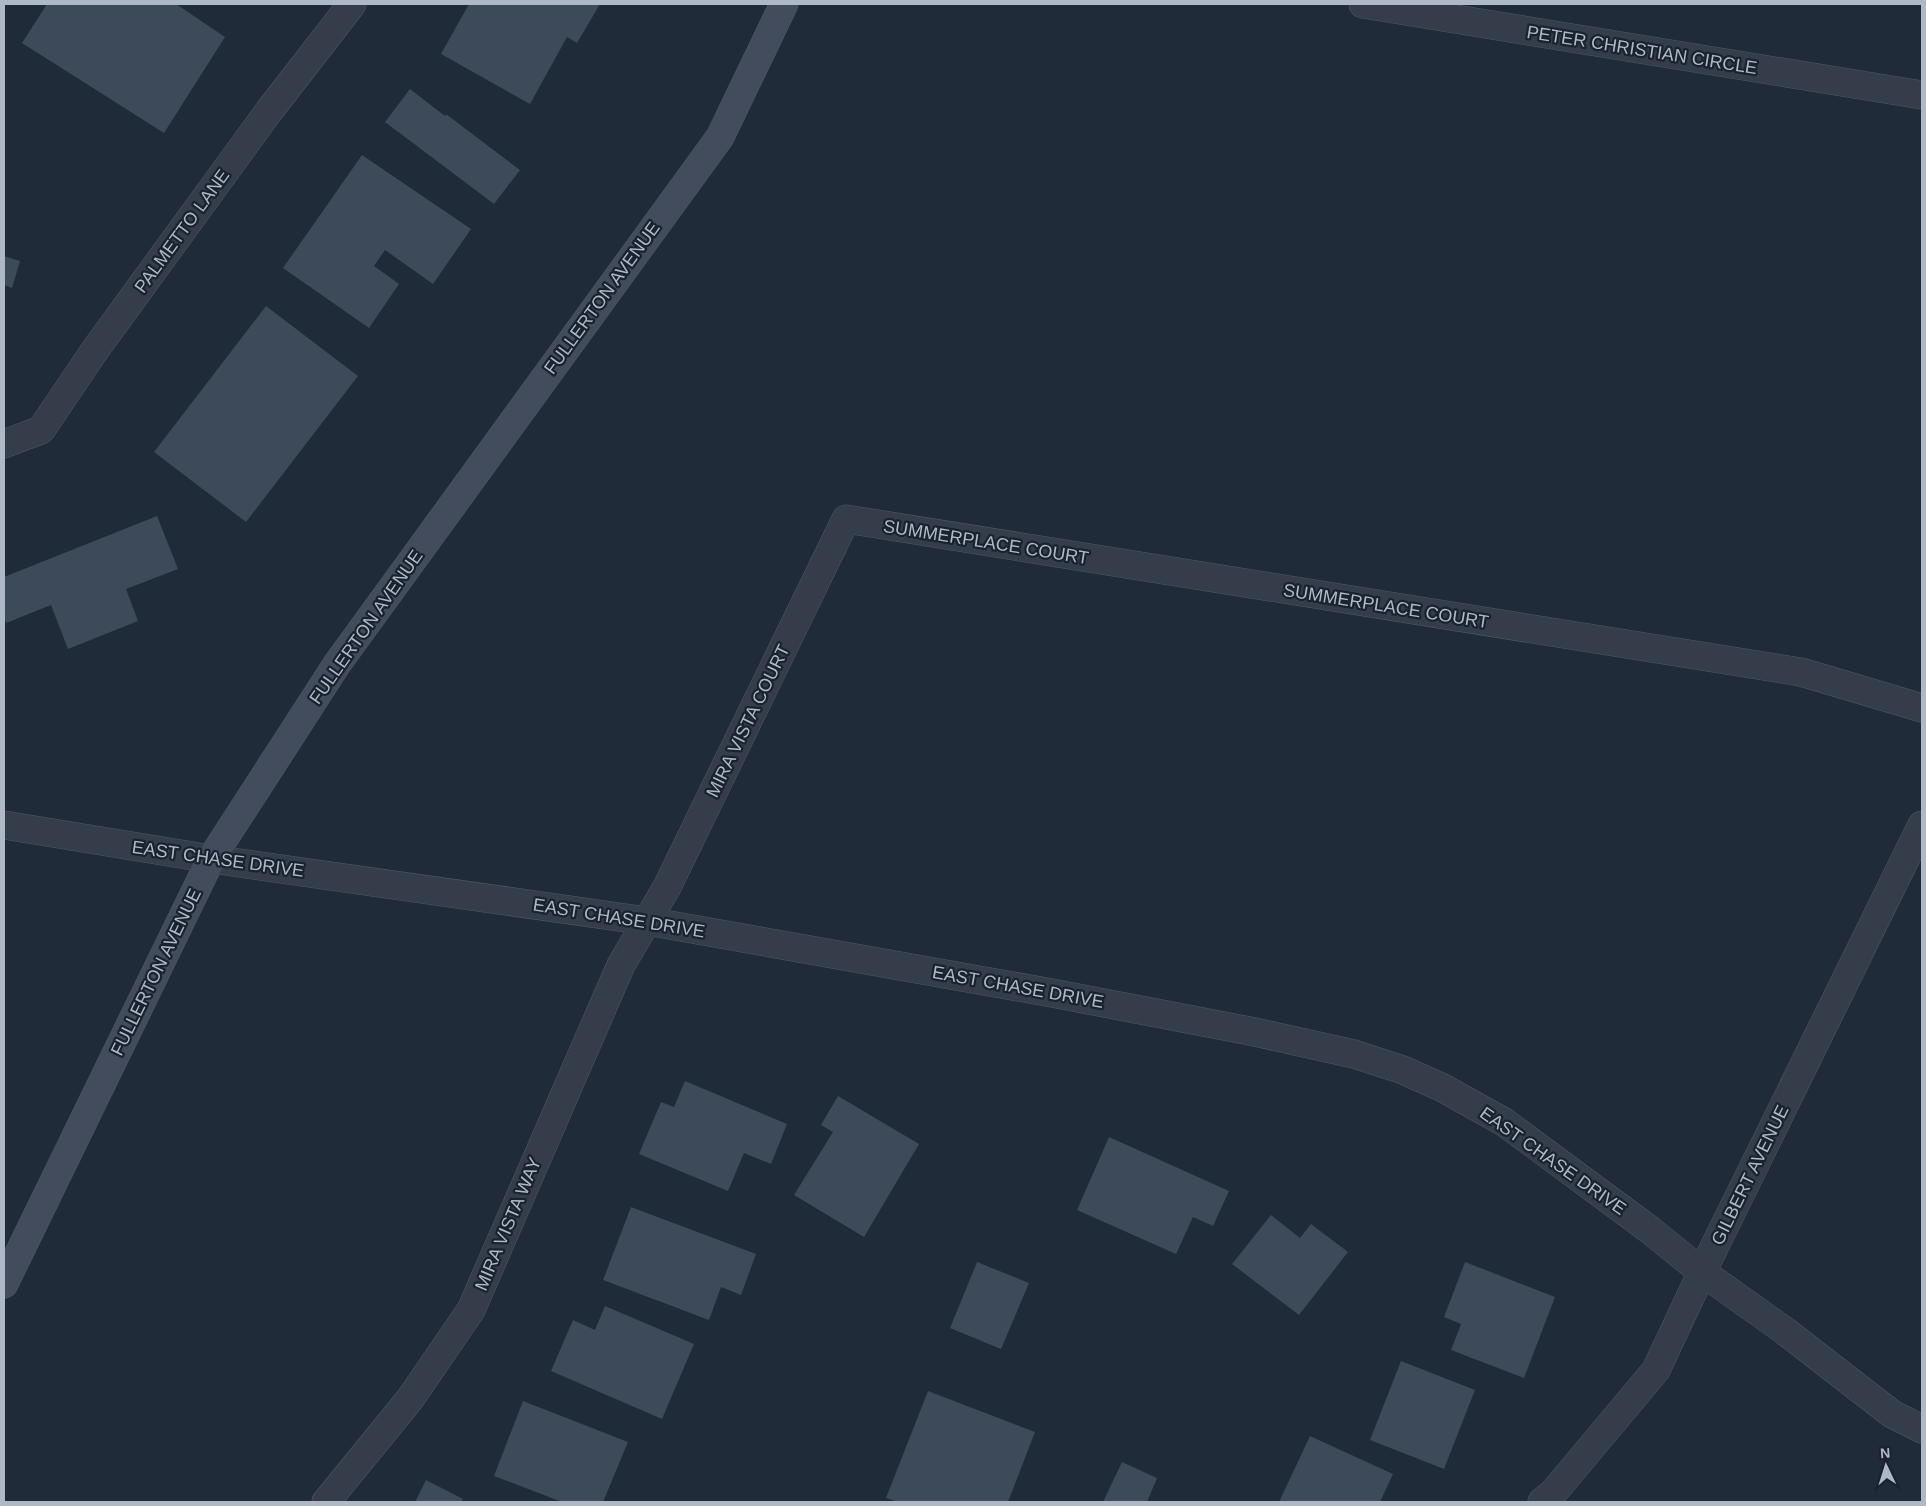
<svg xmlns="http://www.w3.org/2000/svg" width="1926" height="1506" font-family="Arial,sans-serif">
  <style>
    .building { fill: #3c4a59 }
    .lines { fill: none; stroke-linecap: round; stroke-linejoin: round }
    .minor-casing { stroke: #4f5864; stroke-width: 29 }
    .tertiary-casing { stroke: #4f5864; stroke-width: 29 }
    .secondary-casing { stroke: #4f5864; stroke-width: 29 }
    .minor { stroke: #343d49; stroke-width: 28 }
    .tertiary { stroke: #343d49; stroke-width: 28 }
    .secondary { stroke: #424c5d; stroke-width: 28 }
    .labels { text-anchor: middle; stroke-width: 4.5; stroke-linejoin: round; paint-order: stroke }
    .street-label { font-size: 18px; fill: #afb8c6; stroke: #1a222e }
  </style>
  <rect width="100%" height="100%" fill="#202b39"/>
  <g class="building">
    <path d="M47 4H176L225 37 164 133 22 43Z"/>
    <path d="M469 4H600L577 43 567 37 530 104 441 54Z"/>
    <path d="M410 89 445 116 446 114 520 170 494 204 385 122Z"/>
    <path d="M362 155 471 229 433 284 385 250 374 266 399 284 369 328 283 268Z"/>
    <path d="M4 256 20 261 12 288 4 285Z"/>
    <path d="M266 306 358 376 246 522 154 452Z"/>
    <path d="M157 516 178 569 126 589 138 621 68 649 51 605 6 623 4 617V577Z"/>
    <path d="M685 1081 787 1124 771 1164 744 1153 728 1191 639 1154 661 1102 674 1107Z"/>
    <path d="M838 1096 919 1144 864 1237 794 1195 833 1132 821 1125Z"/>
    <path d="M1109 1137 1229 1191 1213 1226 1193 1217 1176 1254 1077 1210Z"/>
    <path d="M631 1207 756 1254 741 1295 721 1287 709 1320 603 1280Z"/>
    <path d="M1271 1215 1300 1238 1311 1224 1348 1252 1299 1315 1232 1264Z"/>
    <path d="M977 1262 1029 1283 1001 1349 950 1328Z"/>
    <path d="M1465 1262 1555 1297 1524 1378 1451 1350 1461 1324 1444 1317Z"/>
    <path d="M605 1306 694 1344 662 1419 551 1371 573 1320 595 1330Z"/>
    <path d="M1401 1361 1475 1390 1444 1469 1370 1440Z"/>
    <path d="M928 1391 1035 1432 1008 1502H898L886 1498Z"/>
    <path d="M523 1401 628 1442 603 1502H562L494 1476Z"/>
    <path d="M1310 1436 1393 1474 1380 1502H1279Z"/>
    <path d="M1122 1462 1157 1478 1147 1502H1103Z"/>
    <path d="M426 1480 463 1499 461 1502H415Z"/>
  </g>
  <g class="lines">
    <g class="minor-casing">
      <g id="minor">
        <path d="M1363 4 1922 95"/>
        <path d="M4 444 41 430 95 350 269 111 352 4"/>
        <path d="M4 825 211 859"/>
        <path d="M326 1502 410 1399 471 1310 621 965 667 887 846 519 1801 672 1922 708"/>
        <path d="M1542 1502 1553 1493 1656 1370 1702 1272"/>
      </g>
    </g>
    <g class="tertiary-casing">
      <g id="tertiary">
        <path d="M211 859 647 921 1052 993 1255 1032 1354 1054 1403 1070 1443 1088 1504 1122 1650 1230 1702 1272 1785 1331 1892 1414 1922 1429"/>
        <path d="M1702 1272 1922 825"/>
      </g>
    </g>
    <g class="secondary-casing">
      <path id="secondary" d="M4 1284 211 859 337 664 720 137 784 4"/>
    </g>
    <use href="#minor" class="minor"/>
    <use href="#tertiary" class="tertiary"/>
    <use href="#secondary" class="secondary"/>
  </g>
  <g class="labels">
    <g class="street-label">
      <text transform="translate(1642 50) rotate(9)" y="6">PETER CHRISTIAN CIRCLE</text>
      <text transform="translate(182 231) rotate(-54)" y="6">PALMETTO LANE</text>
      <text transform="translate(602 298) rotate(-54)" y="6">FULLERTON AVENUE</text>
      <text transform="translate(986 542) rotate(9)" y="6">SUMMERPLACE COURT</text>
      <text transform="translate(1386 606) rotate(9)" y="6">SUMMERPLACE COURT</text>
      <text transform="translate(366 627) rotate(-55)" y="6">FULLERTON AVENUE</text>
      <text transform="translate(748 721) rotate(-64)" y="6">MIRA VISTA COURT</text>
      <text transform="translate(218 859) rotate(8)" y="6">EAST CHASE DRIVE</text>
      <text transform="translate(619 918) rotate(9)" y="6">EAST CHASE DRIVE</text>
      <text transform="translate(156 972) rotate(-64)" y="6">FULLERTON AVENUE</text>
      <text transform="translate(1018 987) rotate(10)" y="6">EAST CHASE DRIVE</text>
      <text transform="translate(1553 1161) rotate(35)" y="6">EAST CHASE DRIVE</text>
      <text transform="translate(1750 1175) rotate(-64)" y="6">GILBERT AVENUE</text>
      <text transform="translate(508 1224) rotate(-67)" y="6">MIRA VISTA WAY</text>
    </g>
  </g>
  <rect width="1926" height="1506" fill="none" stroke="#afb8c6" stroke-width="10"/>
  <g transform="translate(1886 1466) rotate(356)" stroke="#1a222e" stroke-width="4" paint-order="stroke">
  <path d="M0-4L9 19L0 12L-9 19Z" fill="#afb8c6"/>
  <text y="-8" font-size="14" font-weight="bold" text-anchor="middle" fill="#afb8c6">N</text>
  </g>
</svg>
